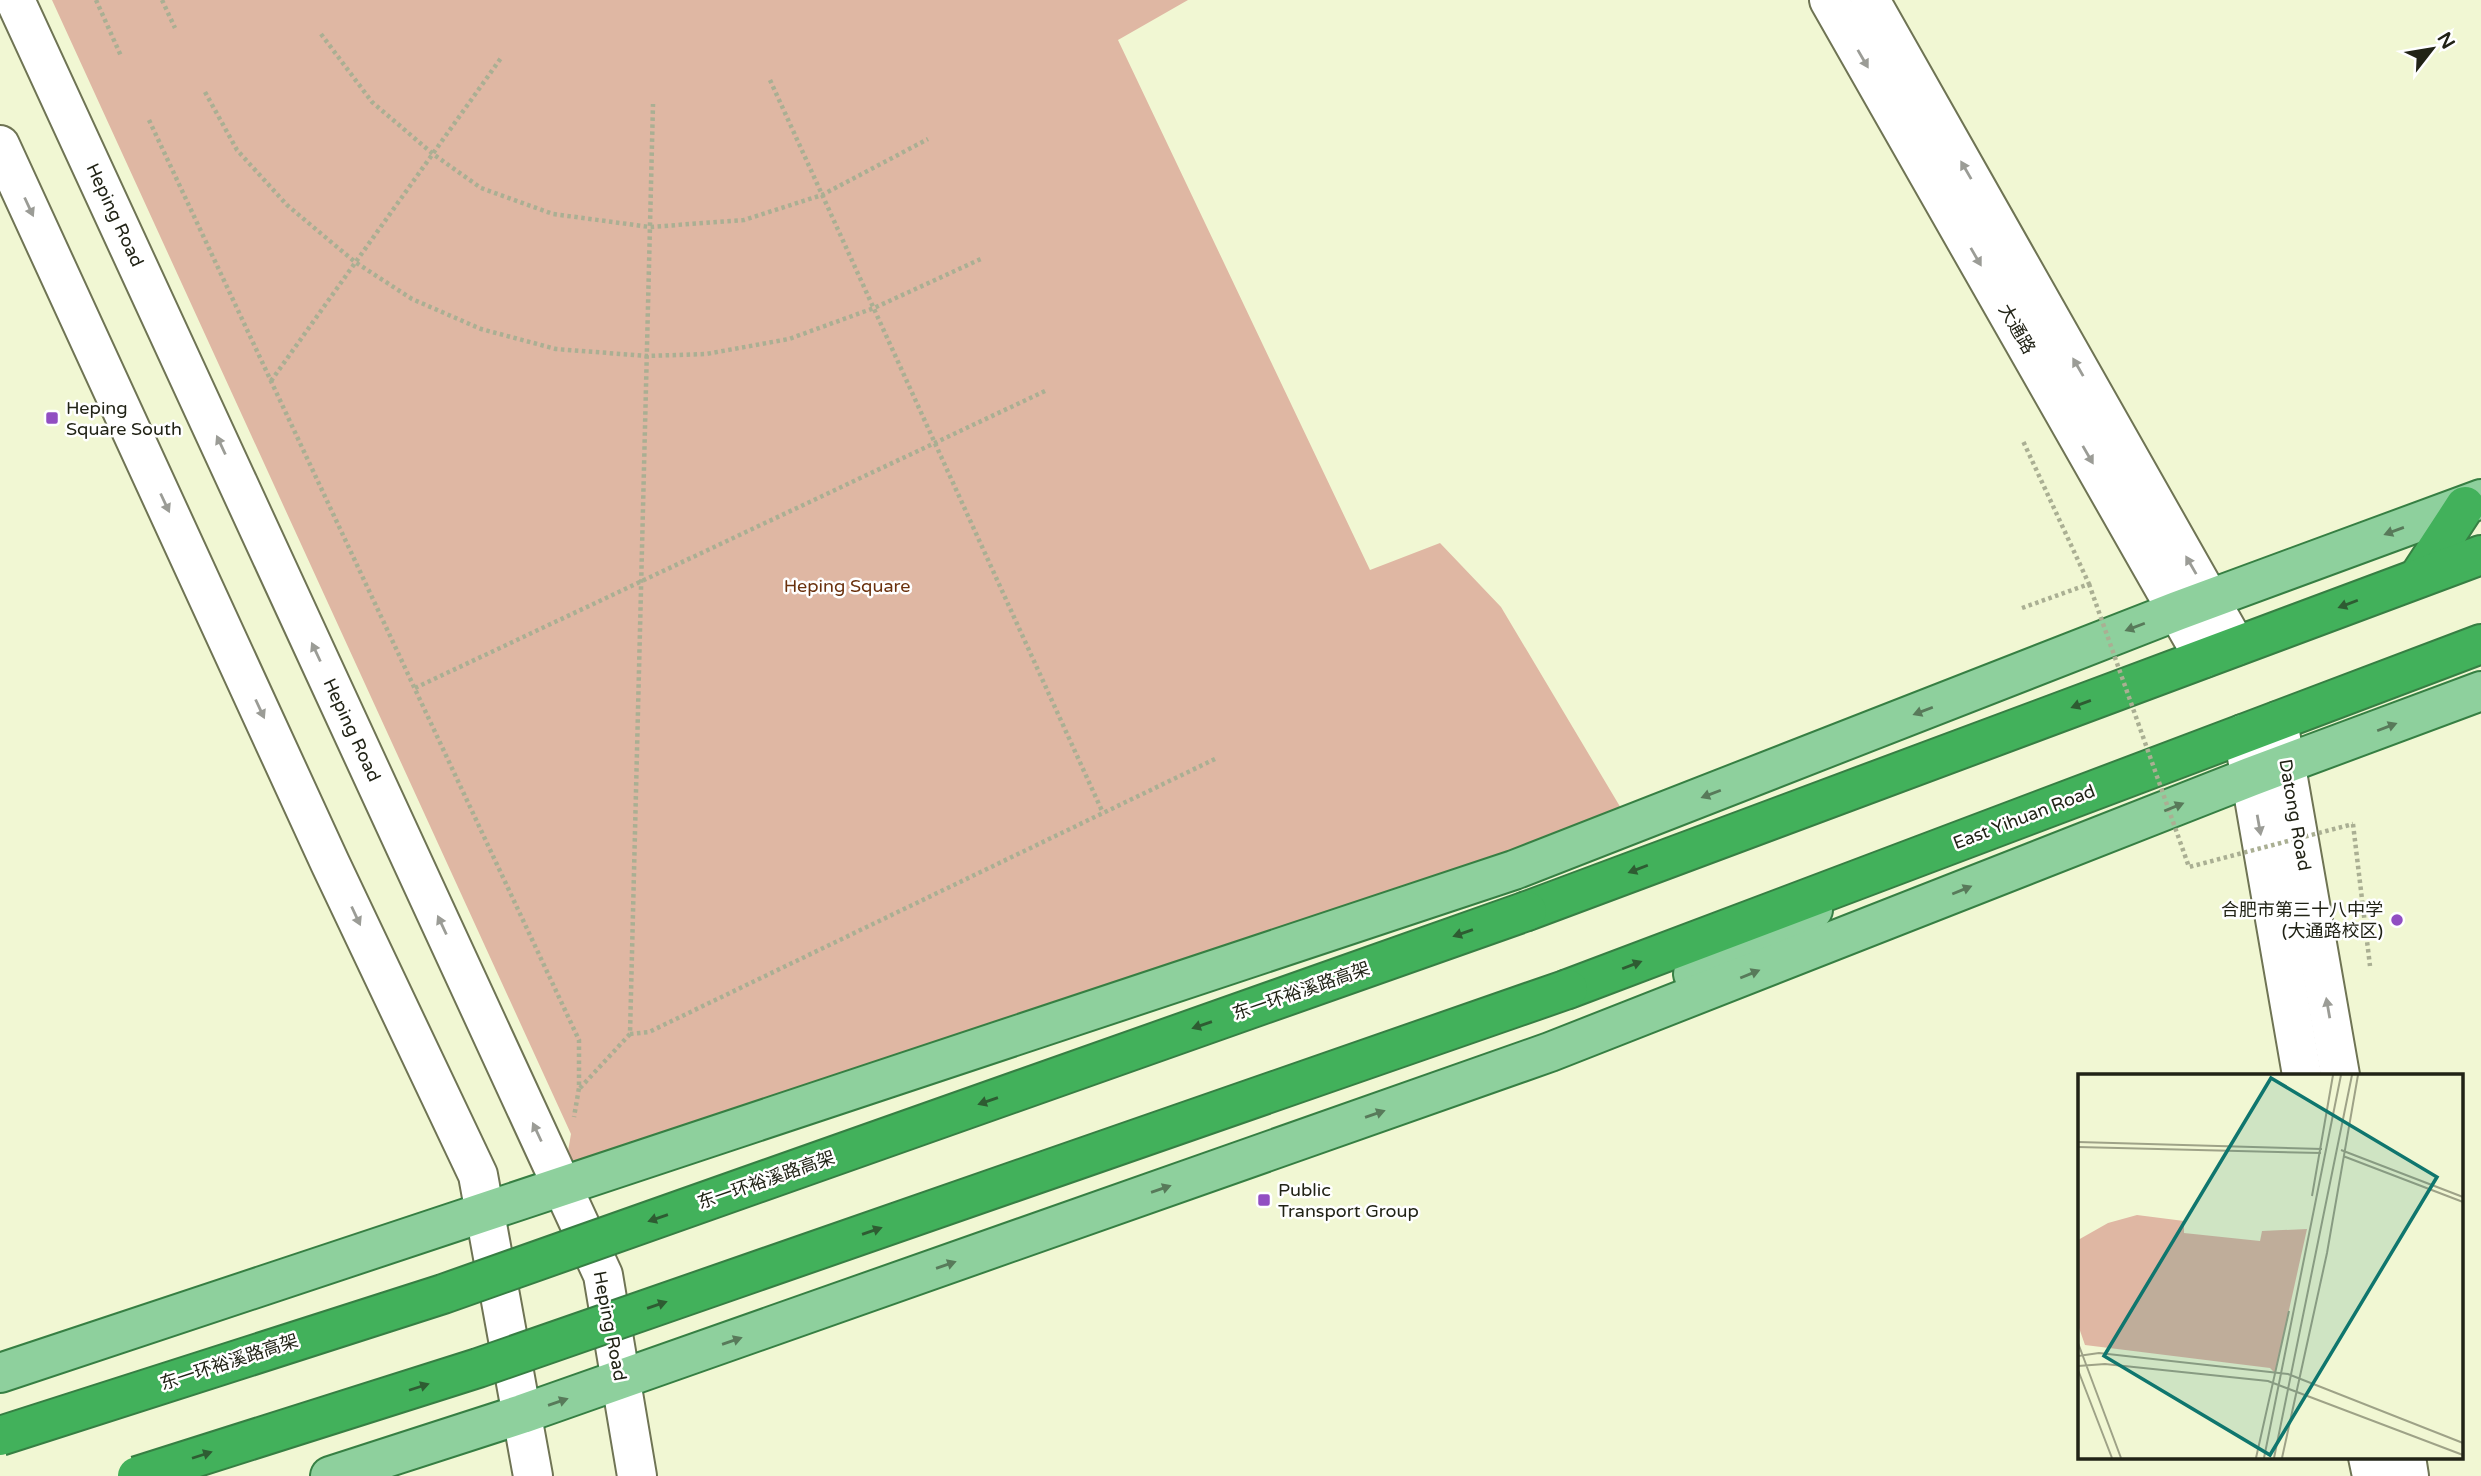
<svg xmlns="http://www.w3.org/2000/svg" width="2481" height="1476" font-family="'Varela Round','Noto Sans SC',sans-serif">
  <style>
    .green { fill: #dfb7a3 }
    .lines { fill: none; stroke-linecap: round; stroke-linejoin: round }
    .secondary-casing { stroke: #6f7454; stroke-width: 42 }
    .primary-casing { stroke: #367f43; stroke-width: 42 }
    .highway-casing { stroke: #367f43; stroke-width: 42 }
    .path { stroke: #aaaf93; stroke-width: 4.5; stroke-dasharray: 3.5 3.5; stroke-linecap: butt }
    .secondary { stroke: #fff; stroke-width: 38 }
    .primary { stroke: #8ed09d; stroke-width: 38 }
    .highway { stroke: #42b15b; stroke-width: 38 }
    .highway-bridge-casing { stroke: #367f43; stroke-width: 42; stroke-linecap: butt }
    .path-bridge { stroke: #aaaf93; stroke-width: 4.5; stroke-dasharray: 3.5 3.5; stroke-linecap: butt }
    .highway-bridge { stroke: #42b15b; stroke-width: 38 }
    .oneway { fill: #9b9c96 }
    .oneway2 { fill: #587a5a }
    .oneway3 { fill: #2e5c32 }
    .poi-dot { fill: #914ec2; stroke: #fff; stroke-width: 2.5 }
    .labels { text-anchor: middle; stroke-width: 5; stroke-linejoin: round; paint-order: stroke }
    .street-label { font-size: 18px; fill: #212316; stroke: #fff }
    .poi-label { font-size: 18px; fill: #212316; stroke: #fff; text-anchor: start }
    .park-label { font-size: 18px; fill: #6a310d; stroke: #fff }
    .inset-road { fill: none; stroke: #9ea287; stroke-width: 2 }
    .view { fill: #0f766e; fill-opacity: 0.15; stroke: #0f766e; stroke-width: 3.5 }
    .inset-edge { fill: none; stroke: #212316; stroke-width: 3.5 }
  </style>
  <rect width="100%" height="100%" fill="#f1f7d3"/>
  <path class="green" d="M52 0H1188L1118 40 1370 570 1440 543 1501 607 1631 825 562 1186 571 1134Z"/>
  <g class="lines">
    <g class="secondary-casing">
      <g id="secondary">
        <path d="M15 0 603 1275 637 1476"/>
        <path d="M1829 0 2204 658"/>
        <path d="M1870 0 2236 646"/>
        <path d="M0 145 330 863 478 1175 533 1476"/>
        <path d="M2278 721 2340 1075"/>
        <path d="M2243 734 2302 1075"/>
        <path d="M2368 1457 2372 1476"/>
        <path d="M2406 1457 2409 1476"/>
      </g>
    </g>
    <g class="primary-casing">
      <g id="primary">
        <path d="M1693 974 1813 910"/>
        <path d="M0 1373 1514 870 2177 611 2481 499"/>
        <path d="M330 1476 522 1414 1550 1052 2250 777 2481 691"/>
      </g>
    </g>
    <g class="highway-casing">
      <g id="highway">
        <path d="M2418 578 2465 506"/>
        <path d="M1527 911 2481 555"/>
        <path d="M1568 989 2481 644"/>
      </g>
    </g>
    <g class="path">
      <path d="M96 0 121 56"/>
      <path d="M162 0 175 28"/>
      <path d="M321 34 372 102 433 154 481 188 553 214 650 227 744 220 822 195 928 139"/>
      <path d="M770 80 1103 813"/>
      <path d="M205 92 237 150 287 205 355 262 412 299 481 329 556 349 647 356 706 354 789 339 874 308 983 258"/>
      <path d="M149 120 579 1040V1088L574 1117"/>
      <path d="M271 381 501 58"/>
      <path d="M2022 608 2089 584 2023 441"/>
      <path d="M415 688 1045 391"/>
      <path d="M2353 824 2370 966"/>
      <path d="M630 1034 649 1032 1215 759"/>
      <path d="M580 1088 630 1034 653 104"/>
    </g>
    <use href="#secondary" class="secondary"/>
    <use href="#primary" class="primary"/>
    <use href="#highway" class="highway"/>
    <g class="highway-bridge-casing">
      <g id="highway-bridge">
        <path d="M0 1436 443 1294 1527 911"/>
        <path d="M137 1476 478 1368 1568 989"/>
      </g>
    </g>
    <path class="path-bridge" d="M2089 584 2189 867 2353 824"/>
    <use href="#highway-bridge" class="highway-bridge"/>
  </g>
  <defs><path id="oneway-solid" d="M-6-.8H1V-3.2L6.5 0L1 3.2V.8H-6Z" transform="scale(1.75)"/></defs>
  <g class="oneway">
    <use href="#oneway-solid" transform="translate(1863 59) rotate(60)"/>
    <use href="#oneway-solid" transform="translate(1966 170) rotate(-120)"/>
    <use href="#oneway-solid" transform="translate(29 207) rotate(65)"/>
    <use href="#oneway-solid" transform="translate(1976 257) rotate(60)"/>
    <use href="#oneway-solid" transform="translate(2078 367) rotate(-120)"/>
    <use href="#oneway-solid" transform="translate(221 445) rotate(-115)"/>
    <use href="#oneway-solid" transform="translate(2088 455) rotate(60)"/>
    <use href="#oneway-solid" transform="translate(165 503) rotate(65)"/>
    <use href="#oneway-solid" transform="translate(2191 565) rotate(-120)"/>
    <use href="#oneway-solid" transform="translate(316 652) rotate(-115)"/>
    <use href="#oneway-solid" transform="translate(260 709) rotate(65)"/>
    <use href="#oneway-solid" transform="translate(2259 825) rotate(80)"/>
    <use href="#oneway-solid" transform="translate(356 916) rotate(65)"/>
    <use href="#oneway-solid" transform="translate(442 925) rotate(-115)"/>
    <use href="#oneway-solid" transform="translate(2328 1008) rotate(-100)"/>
    <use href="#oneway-solid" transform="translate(537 1132) rotate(-115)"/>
  </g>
  <g class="oneway2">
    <use href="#oneway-solid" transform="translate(2394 531) rotate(160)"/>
    <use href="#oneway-solid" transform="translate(2135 627) rotate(159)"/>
    <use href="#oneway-solid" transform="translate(1923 711) rotate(159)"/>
    <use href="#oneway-solid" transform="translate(2387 727) rotate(-21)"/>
    <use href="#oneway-solid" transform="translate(1711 794) rotate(159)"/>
    <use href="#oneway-solid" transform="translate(2174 807) rotate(-22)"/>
    <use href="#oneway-solid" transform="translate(1962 890) rotate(-22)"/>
    <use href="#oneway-solid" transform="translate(1750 974) rotate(-22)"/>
    <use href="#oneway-solid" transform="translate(1375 1114) rotate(-19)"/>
    <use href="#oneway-solid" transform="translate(1161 1189) rotate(-19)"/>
    <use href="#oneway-solid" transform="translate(946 1265) rotate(-19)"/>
    <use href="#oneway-solid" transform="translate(732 1341) rotate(-19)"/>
    <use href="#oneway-solid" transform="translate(558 1402) rotate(-19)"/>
  </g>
  <g class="oneway3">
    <use href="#oneway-solid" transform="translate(2348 604) rotate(159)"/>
    <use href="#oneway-solid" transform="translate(2081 704) rotate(160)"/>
    <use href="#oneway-solid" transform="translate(1638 869) rotate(159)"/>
    <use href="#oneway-solid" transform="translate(1463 933) rotate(161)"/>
    <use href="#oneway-solid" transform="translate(1632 965) rotate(-21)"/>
    <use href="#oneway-solid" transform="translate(1202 1025) rotate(161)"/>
    <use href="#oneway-solid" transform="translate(988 1101) rotate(161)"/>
    <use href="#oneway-solid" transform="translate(658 1218) rotate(161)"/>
    <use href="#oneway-solid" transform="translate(872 1231) rotate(-19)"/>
    <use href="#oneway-solid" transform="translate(657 1305) rotate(-19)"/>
    <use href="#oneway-solid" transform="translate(419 1387) rotate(-18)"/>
    <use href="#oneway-solid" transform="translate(202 1455) rotate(-18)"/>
  </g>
  <g class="poi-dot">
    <rect x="45" y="411" width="14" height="14" rx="3.5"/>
    <circle cx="2397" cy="920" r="7"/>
    <rect x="1257" y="1193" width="14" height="14" rx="3.5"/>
  </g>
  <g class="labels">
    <g class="street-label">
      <text transform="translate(115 215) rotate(65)" y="6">Heping Road</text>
      <text transform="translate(2017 329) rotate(60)" y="6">大通路</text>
      <text transform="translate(352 730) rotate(65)" y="6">Heping Road</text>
      <text transform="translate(2295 815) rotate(80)" y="6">Datong Road</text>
      <text transform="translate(2024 817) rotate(-21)" y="6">East Yihuan Road</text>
      <text transform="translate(1301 991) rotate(-19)" y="6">东一环裕溪路高架</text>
      <text transform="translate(766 1180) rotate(-19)" y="6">东一环裕溪路高架</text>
      <text transform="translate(610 1326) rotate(79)" y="6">Heping Road</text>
      <text transform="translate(229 1362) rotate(-18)" y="6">东一环裕溪路高架</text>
    </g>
    <g class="poi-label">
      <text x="66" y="414">Heping<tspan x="66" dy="21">Square South</tspan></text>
      <text x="2383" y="916" text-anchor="end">合肥市第三十八中学<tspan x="2383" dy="21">(大通路校区)</tspan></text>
      <text x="1278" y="1196">Public<tspan x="1278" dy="21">Transport Group</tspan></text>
    </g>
    <g class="park-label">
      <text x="847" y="592">Heping Square</text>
    </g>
  </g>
  <g transform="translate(2078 1074)">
    <rect width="385" height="385" fill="#f1f7d3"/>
    <path d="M59 141 106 147V159L182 167 184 157 229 155 197 299 192 294 7 271 0 251V166L30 149Z" fill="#dfb7a3"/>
    <path class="inset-road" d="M0 68 244 75M0 73 243 79M263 76 385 123M265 82 385 128M234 122 255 1M0 269 43 384M0 282 21 279 210 300 385 369M0 292 27 290 190 307 385 381M0 296 34 384M178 384 211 237M186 384 263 1M196 384 274 1M204 384 249 179 280 1"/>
    <path class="view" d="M193 4 359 103 192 381 26 282Z"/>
    <rect width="385" height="385" class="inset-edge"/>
  </g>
  <g transform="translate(2432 49) rotate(59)" stroke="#ffffff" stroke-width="5" paint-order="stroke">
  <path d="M0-5L12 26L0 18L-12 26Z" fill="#212316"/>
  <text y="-10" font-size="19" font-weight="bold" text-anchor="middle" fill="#212316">N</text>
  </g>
</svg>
